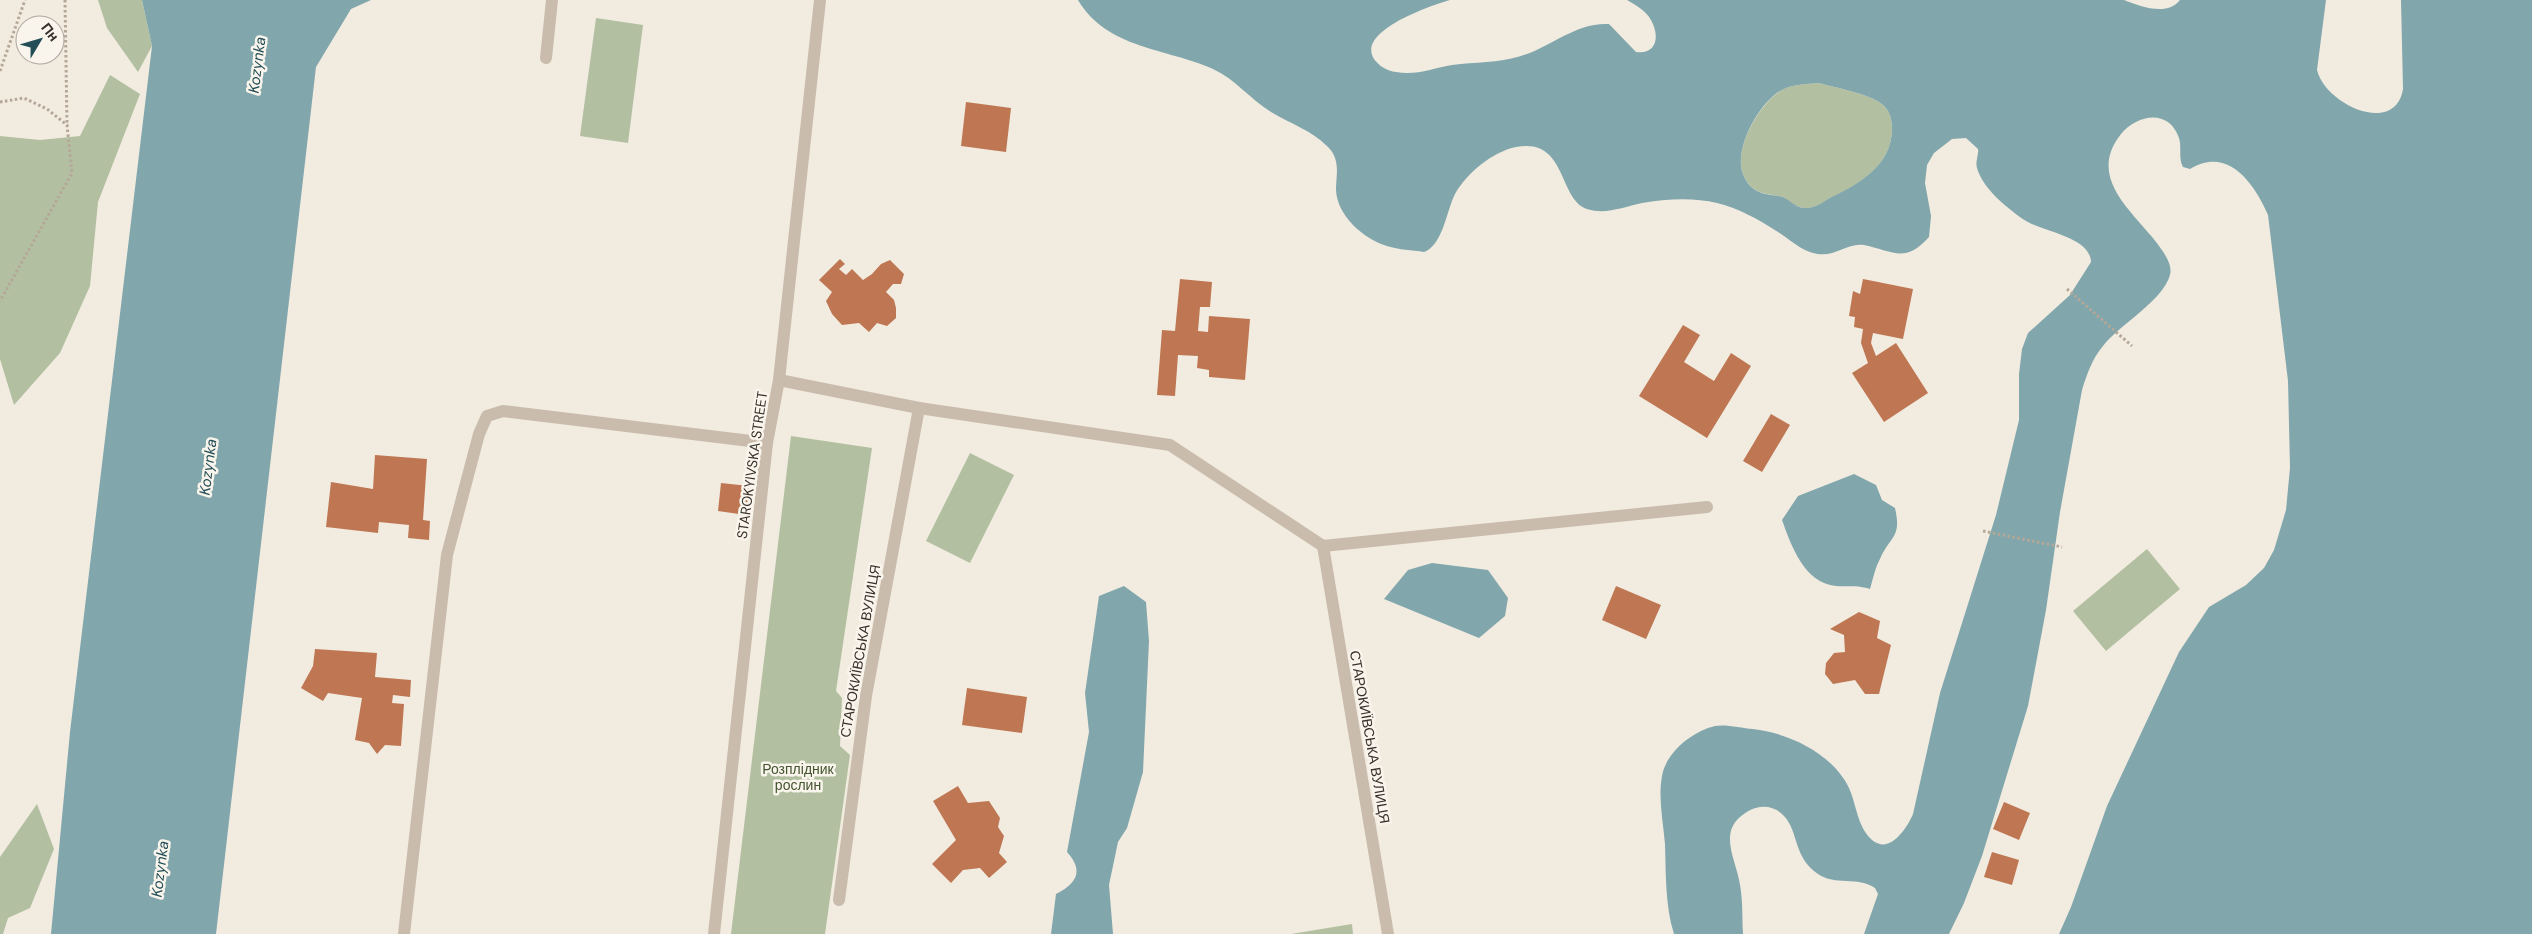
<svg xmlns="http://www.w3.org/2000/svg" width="2532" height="934" font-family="'DM Sans',sans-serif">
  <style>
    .green { fill: #b2c0a1 }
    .water { fill: #81a7ad; fill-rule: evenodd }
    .building { fill: #be7752 }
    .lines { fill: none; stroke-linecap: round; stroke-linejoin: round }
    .path { stroke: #b5a797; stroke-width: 3; stroke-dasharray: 2.5 2.5; stroke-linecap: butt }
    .minor { stroke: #c9bcac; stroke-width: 12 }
    .labels { text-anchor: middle; stroke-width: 5; stroke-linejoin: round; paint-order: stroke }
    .street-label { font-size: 14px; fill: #38302b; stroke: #f9f5ec }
    .park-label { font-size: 14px; fill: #445430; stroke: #f9f5ec }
    .water-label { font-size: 15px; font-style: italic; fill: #234e57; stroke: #f9f5ec }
  </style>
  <rect width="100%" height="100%" fill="#f2ebe0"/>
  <g class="green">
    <path d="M98 0H142L152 46 138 72 107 28Z"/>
    <path d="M596 18 643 25 628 143 580 136Z"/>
    <path d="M110 75 140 94 98 202 90 286 60 353 14 405 0 359V136L40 140 80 136Z"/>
    <path d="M1819 83C1836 88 1871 94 1883 105 1890 111 1892 120 1892 129 1892 165 1859 184 1831 198 1823 202 1815 208 1806 208 1795 209 1789 198 1779 196 1762 193 1751 193 1743 174 1733 149 1760 102 1782 90 1793 84 1807 84 1819 83Z"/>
    <path d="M791 436 872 448 836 691 842 698 840 746 850 755 825 934H731Z"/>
    <path d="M970 453 1014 475 970 563 926 541Z"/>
    <path d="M2147 549 2180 589 2106 651 2073 611Z"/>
    <path d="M37 804 54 849 30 908 8 918 3 934H0V857Z"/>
    <path d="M1352 924 1353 934H1291Z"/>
  </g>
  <g class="water">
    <path d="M142 0H371L351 9 316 67 216 934H51L70 732 152 46Z"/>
    <path d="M1078 0H1450C1432 5 1356 31 1374 59 1379 66 1387 71 1396 72 1415 76 1434 68 1452 65 1475 62 1498 63 1521 56 1551 47 1576 22 1609 24L1636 52C1657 55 1660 36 1651 20 1646 11 1636 5 1627 0H2124C2140 6 2167 17 2180 0H2326L2317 70C2325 104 2395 137 2403 89L2401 0H2532V934H2059L2071 907 2107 806 2179 652 2209 607 2246 585 2264 568 2274 550 2286 510 2290 468 2288 381 2268 215C2254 183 2228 146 2190 169L2183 167C2178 158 2182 148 2179 138 2169 109 2138 114 2121 134 2083 182 2142 217 2164 253 2168 260 2172 267 2170 275 2163 301 2120 324 2103 346 2092 359 2087 374 2082 390L2060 512 2046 610 2028 706 1982 856 1964 903 1949 934H1864L1878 894 1875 888C1858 876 1835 886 1818 874 1793 857 1799 832 1784 816 1777 808 1766 805 1756 808 1750 809 1744 814 1740 817 1719 835 1737 862 1740 885 1743 901 1742 918 1743 934H1674C1665 906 1666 873 1665 844 1663 821 1658 798 1662 776 1666 752 1693 731 1715 726 1726 724 1741 728 1753 729 1789 733 1833 754 1849 788 1857 806 1857 826 1872 840 1890 855 1907 828 1913 814L1940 693 1996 515 2019 420V374L2022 349 2028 333 2070 295 2091 262C2090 237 2044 232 2026 221 2008 209 1983 189 1977 168 1975 161 1979 155 1978 149L1966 138 1952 139 1934 153 1927 165 1925 183 1931 216 1929 237C1905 264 1893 251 1864 245 1847 242 1834 259 1813 253 1801 250 1789 239 1778 232 1759 220 1739 208 1717 203 1693 197 1665 199 1642 203 1623 207 1606 215 1587 209 1558 199 1567 137 1516 147 1492 152 1467 173 1455 194 1446 212 1443 245 1424 252 1412 250 1399 250 1387 246 1364 239 1337 216 1336 190 1336 175 1341 160 1328 147 1311 130 1291 124 1271 112 1250 99 1235 79 1213 69 1166 48 1107 49 1078 0ZM1819 83C1836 88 1871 94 1883 105 1890 111 1892 120 1892 129 1892 165 1859 184 1830 198 1823 202 1815 208 1806 208 1795 209 1790 198 1779 196 1762 194 1750 192 1743 174 1733 149 1760 101 1782 90 1793 84 1807 84 1819 83Z"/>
    <path d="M1854 474 1876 485 1882 500 1895 508C1902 538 1890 536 1880 559 1875 568 1873 579 1870 589 1857 585 1849 587 1836 586 1804 583 1791 545 1782 520L1798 496Z"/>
    <path d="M1432 563 1488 570 1508 598 1505 616 1479 638 1384 599 1408 570Z"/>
    <path d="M1124 586 1146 602 1149 641 1143 772 1127 828 1118 842 1109 885 1113 934H1051L1056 894C1077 883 1084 871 1067 852L1089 732 1085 693 1099 596Z"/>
  </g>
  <g class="building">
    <path d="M966 102 1011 108 1006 152 961 146Z"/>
    <path d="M840 259 845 264 839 269 846 275 852 269 863 280 872 274 881 264 890 260 904 274 901 284H893L886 292 894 300 896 308V318L887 326 877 323 869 332 859 323 842 325 832 314 826 301 832 292 819 280Z"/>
    <path d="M1180 279 1212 282 1210 307H1200L1198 331 1208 332 1209 316 1250 319 1245 380 1209 377V370L1197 368 1198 356 1178 355 1175 396 1157 395 1162 330 1175 331Z"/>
    <path d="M1863 279 1913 289 1903 339 1873 333 1871 343 1876 356 1896 343 1928 393 1884 422 1852 373 1868 363 1861 343 1863 329 1854 327 1855 317 1849 316 1853 291 1860 294Z"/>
    <path d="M1683 325 1700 335 1684 362 1714 381 1731 353 1751 366 1707 438 1639 396Z"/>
    <path d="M1771 414 1790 425 1762 472 1743 461Z"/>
    <path d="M375 455 427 459 423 520 430 521 429 540 408 538 409 525 379 522 378 533 326 527 331 482 373 489Z"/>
    <path d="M721 483 749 486 746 515 718 511Z"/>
    <path d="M1616 586 1661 605 1646 639 1602 620Z"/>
    <path d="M1859 612 1880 621 1877 638 1891 645 1879 694H1865L1855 680 1833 684 1825 674 1826 663 1834 653 1845 652 1844 635 1830 629Z"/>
    <path d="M315 649 377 653 375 677 411 680 410 697 393 695 392 703 404 704 401 746 385 745 377 754 369 743 355 740 362 698 328 693 323 701 301 688 313 666Z"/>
    <path d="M967 688 1027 697 1022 733 962 725Z"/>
    <path d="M958 786 968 803 989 801 1000 818 998 827 1004 836 999 853 1007 862 989 878 980 868 963 870 951 883 932 864 956 840 933 801Z"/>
    <path d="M2004 802 2030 813 2019 840 1993 829Z"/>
    <path d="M1992 852 2019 860 2012 885 1984 877Z"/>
  </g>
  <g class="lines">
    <g class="path">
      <path d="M65 0 67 125"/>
      <path d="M0 71 25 0"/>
      <path d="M0 102 24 98 47 109 67 125 72 173 0 301"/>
      <path d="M2067 289 2132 346"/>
      <path d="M1983 531 2062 547"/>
    </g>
    <g class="minor">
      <path d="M546 58 552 0"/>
      <path d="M779 380 919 408 1170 445 1323 546 1707 507"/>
      <path d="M1323 546 1388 934"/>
      <path d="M839 900 866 696 919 408"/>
      <path d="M404 934 447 555 479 434 487 416 503 411 767 443"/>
      <path d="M714 934 767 443 779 380 820 0"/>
    </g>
  </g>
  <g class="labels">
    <g class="street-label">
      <text transform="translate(752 465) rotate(-82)" y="5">STAROKYIVSKA STREET</text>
      <text transform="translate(860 651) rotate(-80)" y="5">СТАРОКИЇВСЬКА ВУЛИЦЯ</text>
      <text transform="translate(1370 737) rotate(80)" y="5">СТАРОКИЇВСЬКА ВУЛИЦЯ</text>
    </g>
    <g class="park-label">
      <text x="798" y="774">Розплідник<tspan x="798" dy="16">рослин</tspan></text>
    </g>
    <g class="water-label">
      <text transform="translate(257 65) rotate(-83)" y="5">Kozynka</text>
      <text transform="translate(208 467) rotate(-83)" y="5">Kozynka</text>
      <text transform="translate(160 869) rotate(-83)" y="5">Kozynka</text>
    </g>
  </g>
  <g transform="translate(40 40) rotate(52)"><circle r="24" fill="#f9f5ec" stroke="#aca69f"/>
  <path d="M0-4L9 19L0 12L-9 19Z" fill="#234e57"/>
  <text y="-8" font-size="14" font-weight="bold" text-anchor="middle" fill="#38302b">Пн</text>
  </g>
</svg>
